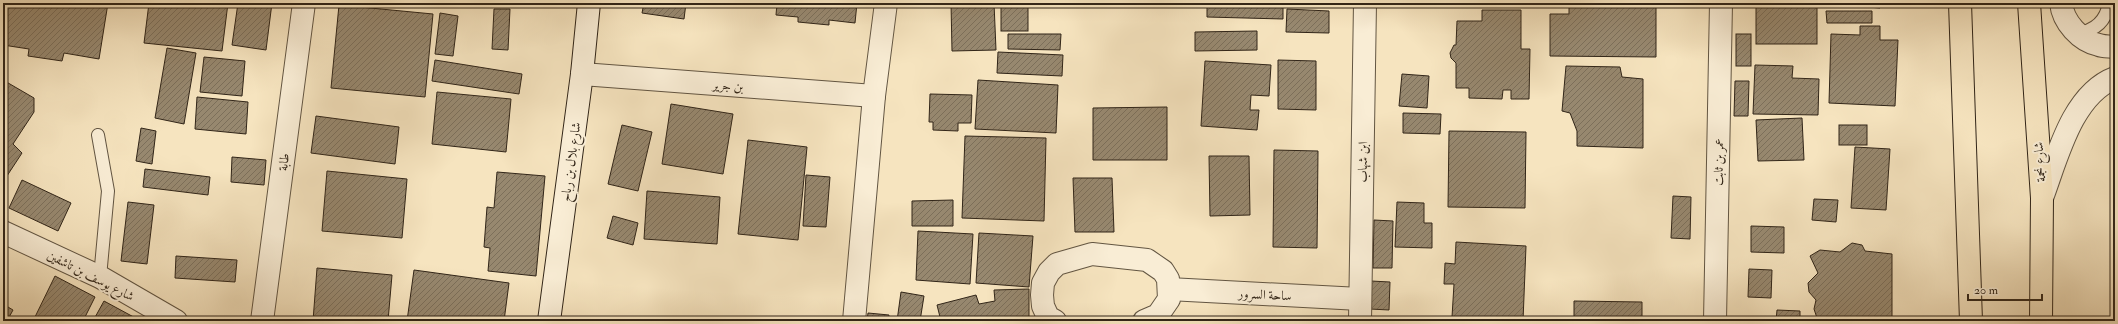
<svg xmlns="http://www.w3.org/2000/svg" width="2118" height="324" font-family="'IM FELL Double Pica',Amiri,serif">
  <style>
    .building { fill: url(#building-hatch); stroke: #312518 }
    .lines { fill: none; stroke-linecap: round; stroke-linejoin: round }
    .lane-casing { stroke: #625542; stroke-width: 14 }
    .street-casing { stroke: #625542; stroke-width: 24 }
    .secondary-casing { stroke: #312518; stroke-width: 24 }
    .primary-casing { stroke: #312518; stroke-width: 24 }
    .lane { stroke: #f9edd5; stroke-width: 12 }
    .street { stroke: #f9edd5; stroke-width: 22 }
    .secondary { stroke: #f9edd5; stroke-width: 22 }
    .primary { stroke: #f6e4bf; stroke-width: 22 }
    .labels { text-anchor: middle; stroke-width: 4; stroke-linejoin: round; paint-order: stroke }
    .street-label { font-size: 13px; fill: #312518; stroke: #f9edd5 }
  </style>
  <defs>
    <pattern id="building-hatch" width="6" height="6" patternUnits="userSpaceOnUse"><rect width="6" height="6" fill="#97886f"/><path d="M-1 1l2-2M0 6l6-6M5 7l2-2" fill="none" stroke="#7c6f5a"/></pattern>
  </defs>
  <rect width="100%" height="100%" fill="#f6e4bf"/>
  <filter id="stains"><feTurbulence type="fractalNoise" baseFrequency=".005" numOctaves="4"/><feColorMatrix values="0 0 0 0 .2 0 0 0 0 .09 0 0 0 0 .02 0 0 0 .5 -.17"/></filter>
  <radialGradient id="worn" r=".72"><stop offset=".6" stop-color="#630" stop-opacity="0"/><stop offset="1" stop-color="#630" stop-opacity=".3"/></radialGradient>
  <g class="building">
    <path d="M3 3H108L99 59 64 53 62 61 28 56 29 49 3 45Z"/>
    <path d="M149 3H228L222 51 144 43Z"/>
    <path d="M238 3H272L266 50 232 45Z"/>
    <path d="M392 3H428V7Z"/>
    <path d="M644 3H686L684 19 642 13Z"/>
    <path d="M777 3H857L855 23 829 20V25L798 22V17L776 15Z"/>
    <path d="M951 3H994L996 50 952 51Z"/>
    <rect x="1001" y="3" width="27" height="28"/>
    <path d="M1207 3H1283V19L1207 17Z"/>
    <path d="M1569 3H1656V57L1550 56V14H1569Z"/>
    <rect x="1756" y="3" width="61" height="41"/>
    <path d="M1845 3H1880V8L1845 5Z"/>
    <path d="M339 5 433 14 425 97 331 88Z"/>
    <path d="M494 9H510L508 50 492 49Z"/>
    <path d="M1287 9 1329 11V33L1286 32Z"/>
    <path d="M1482 10H1521V49H1530L1529 99H1511V90H1503L1502 99 1469 98V88H1456V63L1451 58 1450 53 1454 45H1456L1457 21H1482Z"/>
    <path d="M1826 11H1872V23H1827Z"/>
    <path d="M440 13 458 16 453 56 435 54Z"/>
    <path d="M1860 26H1880V40H1898L1895 106 1829 103 1831 34 1860 35Z"/>
    <path d="M1257 31V50L1195 51V32Z"/>
    <path d="M1008 34H1061L1060 50 1008 49Z"/>
    <rect x="1736" y="34" width="15" height="32"/>
    <path d="M167 48 196 53 184 124 155 118Z"/>
    <path d="M998 52 1063 55 1062 76 997 73Z"/>
    <path d="M204 57 245 61 242 96 200 92Z"/>
    <path d="M435 60 522 74 519 94 432 81Z"/>
    <path d="M1278 60 1316 61V110L1278 109Z"/>
    <path d="M1205 61 1271 65 1269 96 1251 95 1250 110H1259L1257 130 1201 126Z"/>
    <path d="M1755 65 1793 66 1792 78 1819 79 1818 115 1753 114Z"/>
    <path d="M1566 66 1620 67 1622 77 1643 79V148L1577 146V131L1570 113 1562 111Z"/>
    <path d="M1402 74 1429 76 1427 108 1399 106Z"/>
    <path d="M3 80 34 98V112L13 144 22 153 3 182Z"/>
    <path d="M978 80 1058 85 1056 133 975 129Z"/>
    <path d="M1735 81H1749L1748 116H1734Z"/>
    <path d="M437 92 511 99 506 152 432 144Z"/>
    <path d="M930 94 972 95 971 123H958V131L933 130V122H929Z"/>
    <path d="M197 97 248 102 246 134 195 129Z"/>
    <path d="M671 104 733 114 723 174 662 164Z"/>
    <path d="M1167 107V160H1093V108Z"/>
    <path d="M1403 113 1441 114 1440 134 1403 133Z"/>
    <path d="M316 116 399 127 395 164 311 153Z"/>
    <path d="M1802 118 1804 160 1758 161 1756 120Z"/>
    <path d="M622 125 652 132 638 191 608 184Z"/>
    <rect x="1839" y="125" width="28" height="20"/>
    <path d="M141 128 156 131 152 164 136 161Z"/>
    <path d="M1449 131 1526 132 1525 208 1448 207Z"/>
    <path d="M965 136 1046 138 1044 221 962 218Z"/>
    <path d="M748 140 807 147 798 240 738 234Z"/>
    <path d="M1855 147 1890 149 1886 210 1851 208Z"/>
    <path d="M1274 150 1318 151 1317 248 1273 247Z"/>
    <path d="M1209 156H1249L1250 215 1210 216Z"/>
    <path d="M232 157 266 160 264 185 231 182Z"/>
    <path d="M145 169 210 177 208 195 143 187Z"/>
    <path d="M327 171 407 179 402 238 322 231Z"/>
    <path d="M497 172 545 176 536 276 488 271 490 248 484 247 487 207 494 208Z"/>
    <path d="M806 175 830 177 826 227 803 226Z"/>
    <path d="M1073 178H1112L1114 232H1075Z"/>
    <path d="M22 180 71 203 58 231 9 208Z"/>
    <path d="M647 191 720 197 717 244 644 239Z"/>
    <path d="M1673 196 1691 197 1690 239 1671 238Z"/>
    <path d="M1814 199 1838 200 1836 222 1812 220Z"/>
    <path d="M953 200V226H912V201Z"/>
    <path d="M128 202 154 205 147 264 121 261Z"/>
    <path d="M1397 202 1424 203V223H1432V248L1395 247Z"/>
    <path d="M613 216 638 223 633 245 607 238Z"/>
    <path d="M1374 220 1393 221 1392 268H1373Z"/>
    <path d="M1751 226 1784 227V253L1751 252Z"/>
    <path d="M918 231 973 234 970 284 916 280Z"/>
    <path d="M979 233 1033 236 1029 287 976 283Z"/>
    <path d="M1456 242 1526 246 1523 321 1452 317 1454 284H1444L1445 263 1455 264Z"/>
    <path d="M1852 243 1862 245 1865 251 1892 254V321H1828L1817 318 1814 309 1816 300 1809 292 1808 283 1818 273 1810 256 1820 250 1840 252Z"/>
    <path d="M3 248 7 250 3 259Z"/>
    <path d="M176 256 237 260 235 282 175 278Z"/>
    <path d="M317 268 392 275 388 321H313Z"/>
    <path d="M1749 269 1772 270 1771 298 1748 297Z"/>
    <path d="M414 270 509 283 504 321H407Z"/>
    <path d="M55 276 95 297 83 321H33Z"/>
    <path d="M1371 281 1390 282 1389 310 1370 309Z"/>
    <path d="M1029 289V321H941L937 305 976 295 979 304 995 301 994 290Z"/>
    <path d="M901 292 924 296 920 321H897Z"/>
    <path d="M104 301 141 321H93Z"/>
    <path d="M1574 301 1642 302V321H1574Z"/>
    <path d="M3 304 13 310 7 321H3Z"/>
    <path d="M1777 310 1800 311V321H1776Z"/>
    <path d="M868 313 889 315 888 321H867Z"/>
  </g>
  <g class="lines">
    <g class="lane-casing">
      <g id="lane">
        <path d="M2077 33C2095 31 2106 21 2109 3"/>
        <path d="M98 135 108 191 100 277"/>
      </g>
    </g>
    <g class="street-casing">
      <g id="street">
        <path d="M2061 3C2063 22 2080 41 2099 45 2104 47 2110 46 2115 47"/>
        <path d="M582 74 874 96"/>
        <path d="M2042 198C2057 158 2072 94 2115 78"/>
        <path d="M3 232 100 277 176 321"/>
        <path d="M1169 289 1360 299"/>
        <path d="M262 321 304 3"/>
        <path d="M854 321 874 96 886 3"/>
        <path d="M1055 321 1048 317 1043 306 1042 295 1043 283 1049 272 1057 264 1092 254 1147 260 1163 271 1168 279 1169 299 1158 315 1144 321"/>
        <path d="M1360 321 1365 3"/>
        <path d="M1715 321 1721 3"/>
      </g>
    </g>
    <g class="secondary-casing">
      <path id="secondary" d="M549 321 582 74 589 3"/>
    </g>
    <g class="primary-casing">
      <g id="primary">
        <path d="M1960 3 1971 321"/>
        <path d="M2029 3 2042 198 2041 321"/>
      </g>
    </g>
    <use href="#lane" class="lane"/>
    <use href="#street" class="street"/>
    <use href="#secondary" class="secondary"/>
    <use href="#primary" class="primary"/>
  </g>
  <g class="labels">
    <g class="street-label">
      <text transform="translate(728 85) rotate(4)" y="5">بن جرير</text>
      <text transform="translate(283 162) rotate(-83)" y="5">طابة</text>
      <text transform="translate(570 162) rotate(-82)" y="5">شارع بلال بن رباح</text>
      <text transform="translate(1362 162) rotate(-89)" y="5">ابن شهاب</text>
      <text transform="translate(1718 162) rotate(-89)" y="5">عمر بن ثابت</text>
      <text transform="translate(2039 162) rotate(-94)" y="5">شارع نجمة</text>
      <text transform="translate(91 275) rotate(27)" y="5">شارع يوسف بن تاشفين</text>
      <text transform="translate(1265 294) rotate(3)" y="5">ساحة السرور</text>
    </g>
  </g>
  <rect width="2118" height="324" fill="none" stroke="#f6e4bf" stroke-width="16"/>
  <rect x="4" y="4" width="2110" height="316" fill="none" stroke="#312518" stroke-width="2"/>
  <rect x="8" y="8" width="2102" height="308" fill="none" stroke="#312518"/>
  <path d="M1968 294v6h74v-6" fill="none" stroke="#312518" stroke-width="2"/>
  <text x="1974" y="294" font-size="12" fill="#312518" stroke="#f9edd5" stroke-width="3" paint-order="stroke">20 m</text>
  <rect width="100%" height="100%" filter="url(#stains)"/>
  <rect width="100%" height="100%" fill="url(#worn)"/>
</svg>
